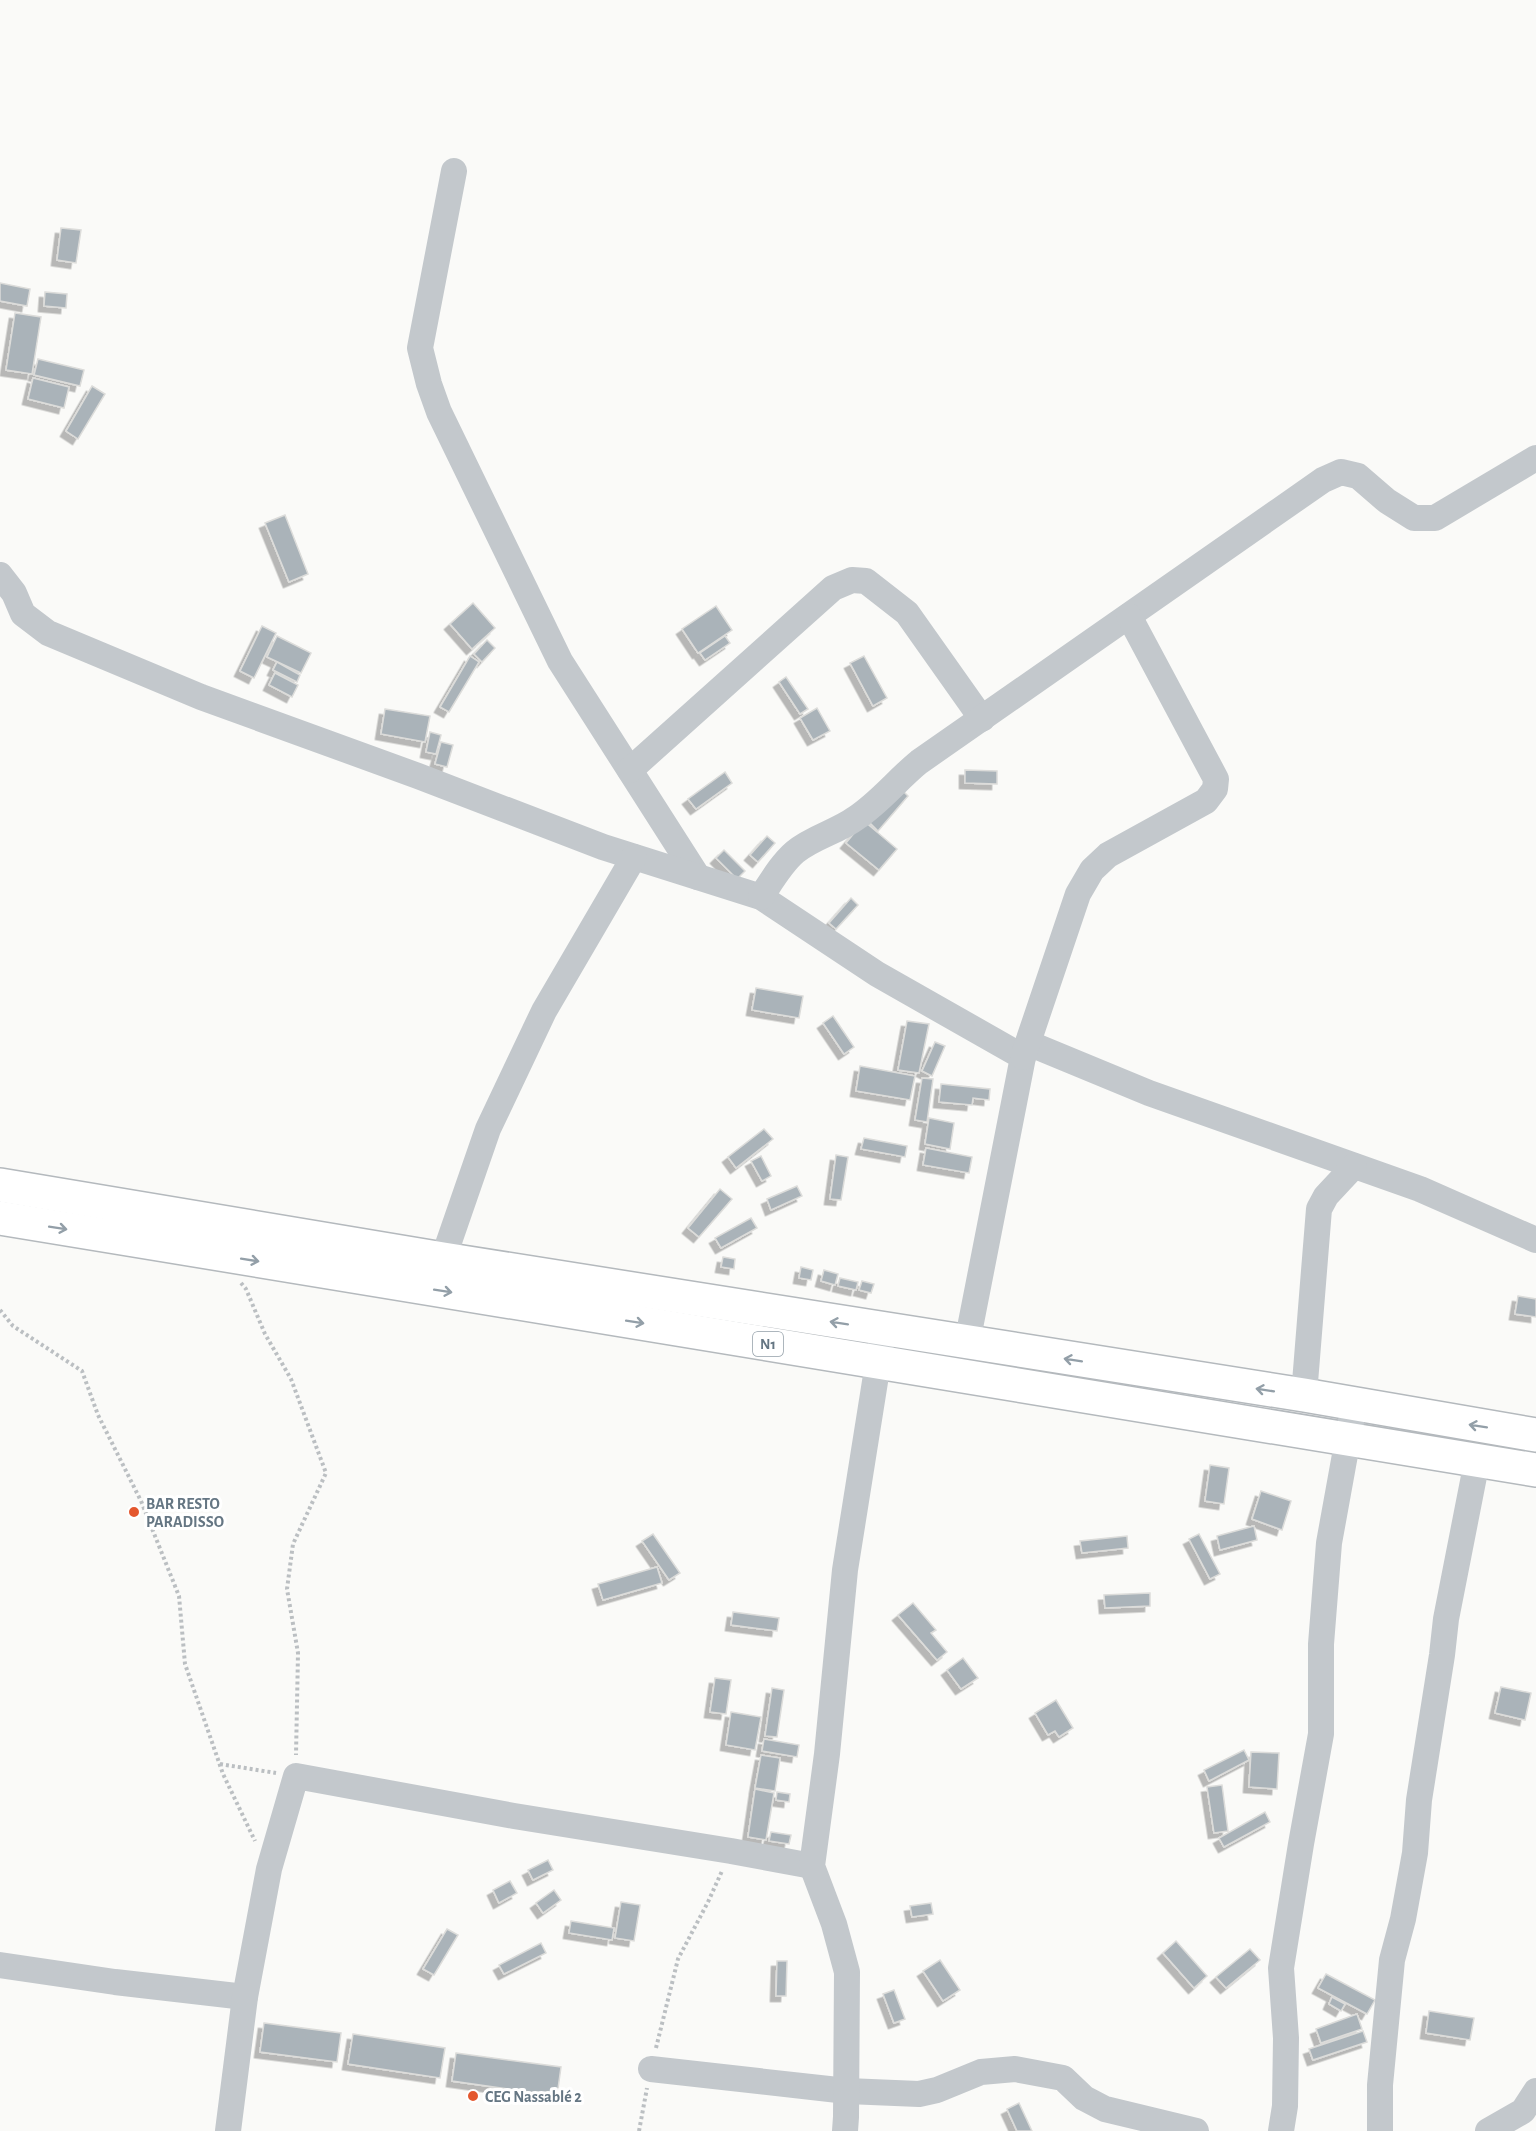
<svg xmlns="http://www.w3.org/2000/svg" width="1536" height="2131" font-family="'Alegreya Sans',sans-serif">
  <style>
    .building { fill: #aab3b9; stroke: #dcdcda; stroke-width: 1.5; filter: url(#shadow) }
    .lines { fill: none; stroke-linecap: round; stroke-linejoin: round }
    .highway-casing { stroke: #b4b9bd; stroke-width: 36 }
    .path { stroke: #bbbfc2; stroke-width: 4; stroke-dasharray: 3 3; stroke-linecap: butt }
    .minor { stroke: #c3c8cc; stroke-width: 26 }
    .highway { stroke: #fff; stroke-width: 33 }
    .oneway { stroke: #939fa8 }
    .poi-dot { fill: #e4572e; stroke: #fff; stroke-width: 2 }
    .labels { text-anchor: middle; stroke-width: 6; stroke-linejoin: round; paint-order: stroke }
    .shield { fill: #fff; stroke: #939fa8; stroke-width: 1.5 }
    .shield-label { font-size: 15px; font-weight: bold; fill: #657683 }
    .poi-label { font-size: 16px; font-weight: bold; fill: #657683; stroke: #fff; text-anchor: start }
  </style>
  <defs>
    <filter id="shadow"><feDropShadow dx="-5.5" dy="5.5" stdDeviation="0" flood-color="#0004"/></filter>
  </defs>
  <rect width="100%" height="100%" fill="#fafaf8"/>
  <g class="building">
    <path d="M61 228 81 230 76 263 57 260Z"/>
    <path d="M0 283 30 289 27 306 0 301Z"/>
    <path d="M45 292 67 294 66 308 44 306Z"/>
    <path d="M15 313 41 317 32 374 6 370Z"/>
    <path d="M38 359 84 370 80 386 34 375Z"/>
    <path d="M33 378 69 387 64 408 28 399Z"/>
    <path d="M92 386 105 394 78 439 66 431Z"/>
    <path d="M285 515 308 574 289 582 265 523Z"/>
    <path d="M473 603 495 628 472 649 450 624Z"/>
    <path d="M716 606 732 630 698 653 682 629Z"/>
    <path d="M262 626 276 633 254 678 240 671Z"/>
    <path d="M277 636 311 653 301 673 267 657Z"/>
    <path d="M725 636 730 643 705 660 700 653Z"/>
    <path d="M487 640 495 648 482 662 474 654Z"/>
    <path d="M470 656 479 662 449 712 440 707Z"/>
    <path d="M864 656 887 698 873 706 850 663Z"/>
    <path d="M277 662 300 675 297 682 273 670Z"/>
    <path d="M275 673 298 685 292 697 269 685Z"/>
    <path d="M786 677 808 709 800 714 779 682Z"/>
    <path d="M817 708 830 731 813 740 800 718Z"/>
    <path d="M385 709 430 716 425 742 381 734Z"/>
    <path d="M430 732 441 735 436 754 426 752Z"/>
    <path d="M441 742 453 745 447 767 435 764Z"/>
    <path d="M965 770 997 771V784L965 783Z"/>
    <path d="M725 772 732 783 696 809 688 799Z"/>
    <path d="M899 787 908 796 878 831 869 822Z"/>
    <path d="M864 821 897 849 879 870 846 843Z"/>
    <path d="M767 836 775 843 758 862 750 855Z"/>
    <path d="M724 850 745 871 737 879 716 858Z"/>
    <path d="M851 898 858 905 836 929 829 923Z"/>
    <path d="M756 988 803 996 799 1018 752 1010Z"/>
    <path d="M833 1016 854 1047 844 1054 823 1023Z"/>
    <path d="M907 1021 929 1024 919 1073 898 1070Z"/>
    <path d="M935 1042 945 1046 932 1076 922 1071Z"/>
    <path d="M860 1066 915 1076 910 1100 856 1091Z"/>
    <path d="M922 1078 933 1079 927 1122 915 1120Z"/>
    <path d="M941 1084 990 1089 989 1100 973 1098 972 1105 939 1102Z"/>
    <path d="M929 1118 954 1123 950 1149 925 1144Z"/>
    <path d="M764 1129 773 1139 736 1168 728 1157Z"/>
    <path d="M864 1138 907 1146 905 1157 861 1149Z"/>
    <path d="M926 1148 972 1157 969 1173 923 1165Z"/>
    <path d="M836 1155 848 1157 841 1200 830 1199Z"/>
    <path d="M761 1156 771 1176 762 1181 751 1161Z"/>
    <path d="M797 1186 802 1196 771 1210 767 1199Z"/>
    <path d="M720 1189 732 1199 699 1237 688 1228Z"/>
    <path d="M751 1218 757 1228 721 1248 715 1238Z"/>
    <path d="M723 1257 735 1259 734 1269 721 1267Z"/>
    <path d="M801 1267 813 1270 811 1280 799 1278Z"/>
    <path d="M824 1270 838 1274 835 1285 821 1281Z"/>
    <path d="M840 1278 858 1282 856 1290 838 1286Z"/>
    <path d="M862 1281 874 1284 871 1293 859 1290Z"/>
    <path d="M1518 1296 1536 1299V1317L1515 1314Z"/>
    <path d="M1210 1465 1229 1468 1224 1504 1205 1501Z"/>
    <path d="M1261 1491 1291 1501 1282 1530 1252 1519Z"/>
    <path d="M1254 1526 1257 1540 1220 1550 1217 1536Z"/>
    <path d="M653 1534 680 1573 669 1580 642 1541Z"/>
    <path d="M1199 1534 1220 1574 1210 1579 1189 1539Z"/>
    <path d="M1127 1536 1128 1548 1082 1553 1080 1541Z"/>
    <path d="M657 1567 662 1583 603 1600 598 1584Z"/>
    <path d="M1150 1593V1606L1105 1608 1104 1595Z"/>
    <path d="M913 1603 936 1630 931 1633 947 1652 937 1660 898 1615Z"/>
    <path d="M733 1612 779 1618 777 1631 731 1625Z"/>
    <path d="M963 1658 978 1678 961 1689 947 1670Z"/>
    <path d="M715 1678 731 1680 726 1714 710 1712Z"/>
    <path d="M1501 1687 1531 1693 1525 1720 1495 1713Z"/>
    <path d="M772 1688 784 1690 777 1737 765 1736Z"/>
    <path d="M1056 1700 1073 1728 1059 1737 1055 1731 1048 1735 1035 1713Z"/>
    <path d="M731 1712 761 1717 755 1750 726 1745Z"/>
    <path d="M764 1739 799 1745 797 1757 762 1751Z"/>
    <path d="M1244 1750 1249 1760 1209 1781 1204 1770Z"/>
    <path d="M1251 1752 1279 1753 1277 1789 1249 1787Z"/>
    <path d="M761 1755 780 1758 775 1791 755 1788Z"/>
    <path d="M1222 1785 1228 1831 1214 1833 1207 1787Z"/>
    <path d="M755 1789 774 1793 766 1840 748 1837Z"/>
    <path d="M777 1792 790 1794 789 1802 776 1800Z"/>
    <path d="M1265 1812 1270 1822 1224 1847 1219 1838Z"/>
    <path d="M771 1832 791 1835 789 1844 769 1841Z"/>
    <path d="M548 1860 553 1870 533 1880 528 1870Z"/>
    <path d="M510 1881 517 1893 499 1903 493 1890Z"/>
    <path d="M554 1890 561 1900 543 1913 536 1903Z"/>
    <path d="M621 1902 640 1905 634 1941 615 1938Z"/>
    <path d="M931 1903 933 1914 912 1917 910 1906Z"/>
    <path d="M571 1921 614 1928 612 1940 569 1933Z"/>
    <path d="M447 1929 458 1935 434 1975 423 1969Z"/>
    <path d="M1176 1941 1207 1976 1194 1988 1163 1953Z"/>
    <path d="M541 1943 546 1953 504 1974 499 1965Z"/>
    <path d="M1250 1949 1260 1960 1226 1988 1216 1977Z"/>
    <path d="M940 1960 960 1990 943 2001 923 1971Z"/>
    <path d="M777 1961H787L786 1996H776Z"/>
    <path d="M1326 1974 1375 2000 1367 2014 1318 1988Z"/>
    <path d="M894 1990 905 2019 894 2023 883 1994Z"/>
    <path d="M1332 1997 1345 2004 1341 2011 1329 2004Z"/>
    <path d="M1429 2011 1474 2018 1470 2040 1426 2033Z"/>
    <path d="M1357 2014 1362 2029 1321 2043 1316 2029Z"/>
    <path d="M264 2023 341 2033 337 2062 260 2052Z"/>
    <path d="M1363 2031 1367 2042 1313 2060 1309 2049Z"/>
    <path d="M353 2034 445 2048 440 2078 348 2064Z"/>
    <path d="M456 2053 561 2067 557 2096 452 2081Z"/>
    <path d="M1019 2103 1032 2131H1017L1007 2109Z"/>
  </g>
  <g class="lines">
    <g class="highway-casing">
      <g id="highway">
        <path d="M0 1185 443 1259 1304 1395 1536 1435"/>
        <path d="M0 1218 1536 1470"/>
      </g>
    </g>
    <g class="path">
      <path d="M241 1283 246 1289 265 1334 291 1379 326 1473 293 1544 287 1589 298 1653 296 1755"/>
      <path d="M0 1310 13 1326 82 1371 98 1415 141 1501 179 1596 185 1664 223 1774 255 1841"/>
      <path d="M220 1764 276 1773"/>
      <path d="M656 2048 678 1959 708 1902 722 1871"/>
      <path d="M639 2131 647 2088"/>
    </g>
    <g class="minor">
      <path d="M454 171 420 348 429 384 439 412 560 661 698 877"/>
      <path d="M0 575 14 593 23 614 48 633 201 697 418 776 603 847 761 897 877 974 1023 1057 967 1343"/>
      <path d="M630 770 833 588 852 580 866 581 907 613 982 719"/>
      <path d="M761 897C771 882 781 864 795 852 813 837 837 832 856 818 880 802 897 780 919 762L1323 480 1341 472 1358 476 1387 501 1414 518H1435L1536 458"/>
      <path d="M1028 1043 1149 1093 1420 1189 1536 1240"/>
      <path d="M1023 1057 1078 894 1092 870 1108 855 1206 801 1215 789 1216 779 1129 616"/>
      <path d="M443 1259 488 1129 544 1011 634 857"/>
      <path d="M1304 1395 1319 1209 1326 1196 1354 1166"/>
      <path d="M0 1965 115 1982 245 1997"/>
      <path d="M651 2069 847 2091 919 2094 937 2090 981 2072 1015 2069 1063 2078 1084 2098 1105 2109 1196 2131"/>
      <path d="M228 2131 245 1997 269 1869 296 1776 514 1816 731 1851 812 1866"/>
      <path d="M845 2131 846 2117 847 1972 834 1924 812 1866 827 1754 845 1570 881 1344"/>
      <path d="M1281 2131 1285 2106 1286 2038 1281 1968 1301 1844 1321 1734V1644L1329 1543 1354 1405"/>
      <path d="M1380 2131V2085L1392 1960 1403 1919 1415 1853 1419 1800 1442 1655 1446 1619 1477 1461"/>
      <path d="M1488 2131 1523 2111 1536 2091"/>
    </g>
    <use href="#highway" class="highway"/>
  </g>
  <defs><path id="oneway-shaft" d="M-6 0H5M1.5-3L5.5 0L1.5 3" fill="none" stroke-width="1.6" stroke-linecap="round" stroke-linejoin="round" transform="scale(1.5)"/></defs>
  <g class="oneway">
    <use href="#oneway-shaft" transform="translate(58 1228) rotate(9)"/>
    <use href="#oneway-shaft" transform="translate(250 1260) rotate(9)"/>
    <use href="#oneway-shaft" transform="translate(443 1291) rotate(9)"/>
    <use href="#oneway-shaft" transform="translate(635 1322) rotate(9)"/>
    <use href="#oneway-shaft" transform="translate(839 1323) rotate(-171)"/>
    <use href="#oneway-shaft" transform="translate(1073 1360) rotate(-171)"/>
    <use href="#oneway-shaft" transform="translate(1265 1390) rotate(-171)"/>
    <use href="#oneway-shaft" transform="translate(1478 1426) rotate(-171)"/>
  </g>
  <g class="poi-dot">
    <circle cx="134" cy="1512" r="6"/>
    <circle cx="473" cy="2096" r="6"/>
  </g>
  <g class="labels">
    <rect class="shield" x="753" y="1332" width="30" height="24" rx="4.5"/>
    <g class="shield-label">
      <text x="768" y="1349">N1</text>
    </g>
    <g class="poi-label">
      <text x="146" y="1509">BAR RESTO<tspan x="146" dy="18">PARADISSO</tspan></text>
      <text x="485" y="2102">CEG Nassablé 2</text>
    </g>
  </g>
</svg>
